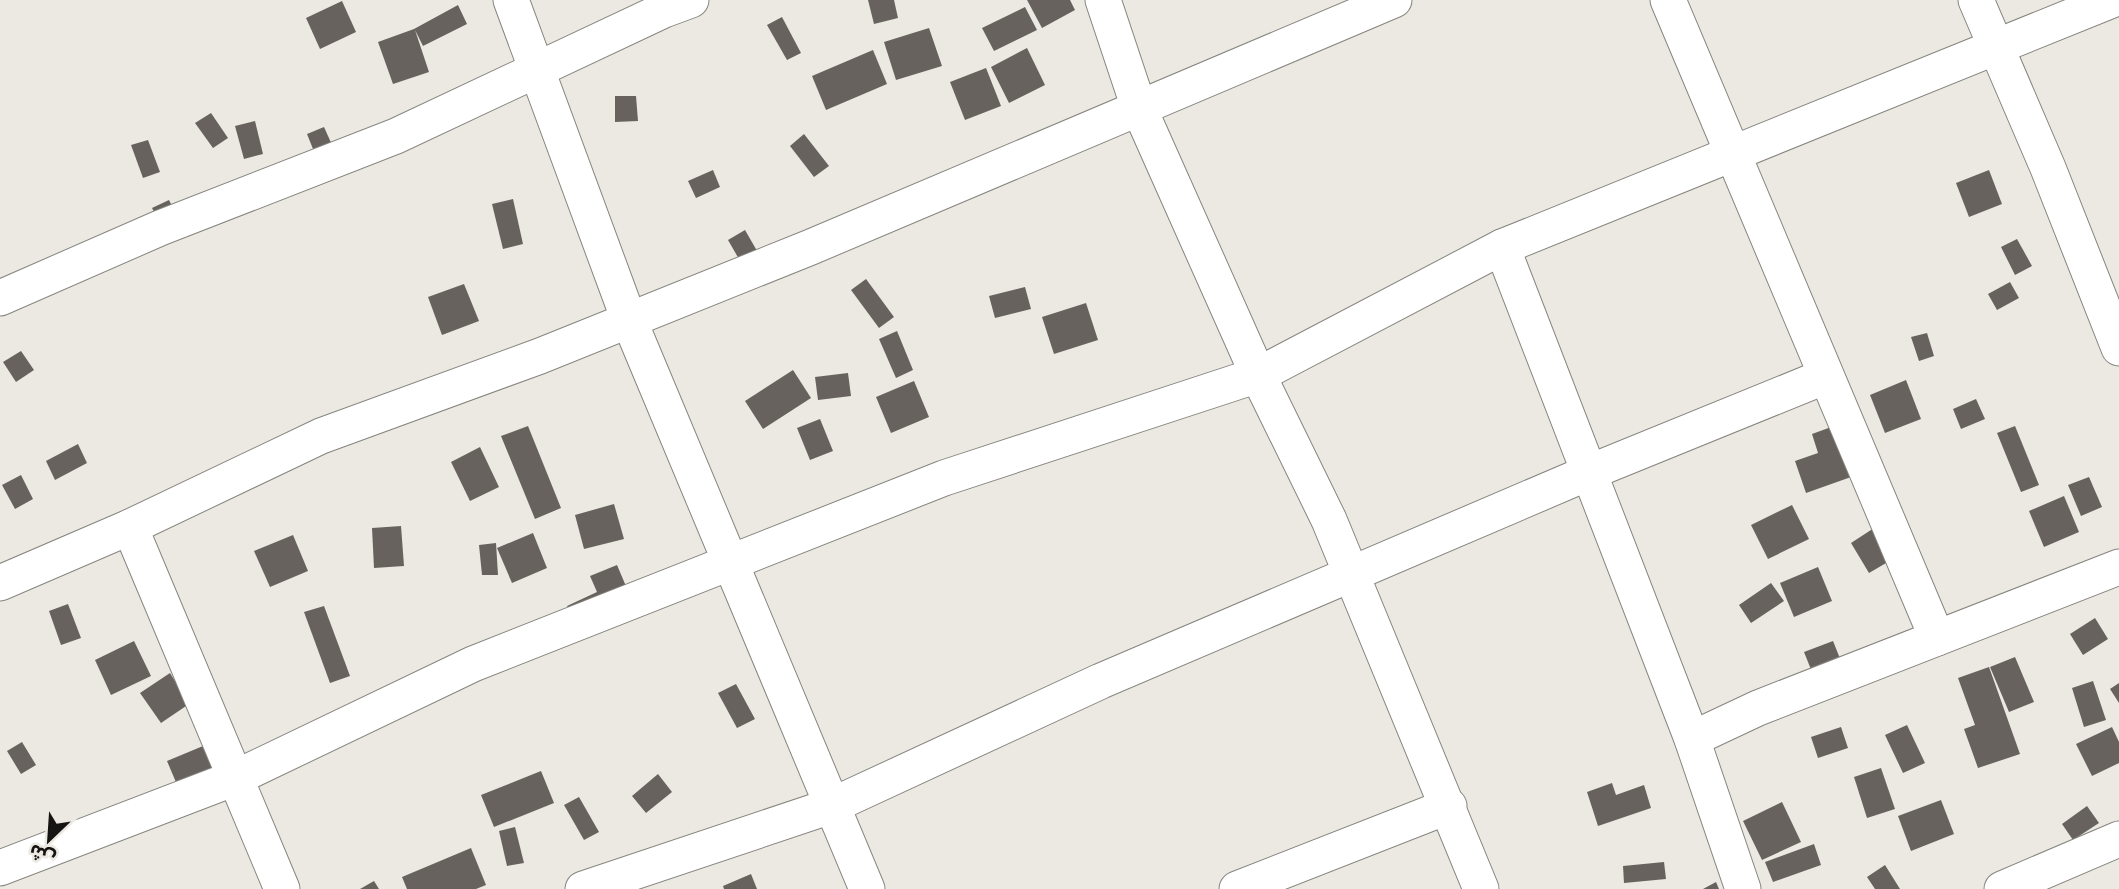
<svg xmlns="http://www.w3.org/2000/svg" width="2119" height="889" font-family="Montserrat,'Noto Sans Arabic',sans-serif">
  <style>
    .building { fill: #67625e }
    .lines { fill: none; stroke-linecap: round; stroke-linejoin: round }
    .street-casing { stroke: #86857f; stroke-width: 37 }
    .street { stroke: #fff; stroke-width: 35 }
  </style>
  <rect width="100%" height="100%" fill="#ebe9e2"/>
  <g class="building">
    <path d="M868 0H894L898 18 874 24Z"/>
    <path d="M1027 0H1070L1075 10 1042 28Z"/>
    <path d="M342 1 356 32 320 49 306 18Z"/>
    <path d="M458 5 467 24 423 46 415 30 429 72 393 84 378 42 414 29Z"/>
    <path d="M1025 7 1037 30 994 51 982 28Z"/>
    <path d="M782 17 801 53 787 60 767 25Z"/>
    <path d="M929 28 942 66 896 80 884 42Z"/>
    <path d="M1027 48 1045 85 1009 103 991 67Z"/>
    <path d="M873 50 887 84 826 110 812 76Z"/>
    <path d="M986 68 1001 106 965 120 950 82Z"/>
    <path d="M615 96H636L638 121 615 122Z"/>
    <path d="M211 113 228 138 213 148 195 123Z"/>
    <path d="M255 121 263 154 244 159 235 126Z"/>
    <path d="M324 127 337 156 319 164 307 134Z"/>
    <path d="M804 134 829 166 814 177 790 146Z"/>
    <path d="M148 140 160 172 143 178 131 145Z"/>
    <path d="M713 170 720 187 696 198 688 181Z"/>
    <path d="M1989 170 2002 204 1969 217 1956 183Z"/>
    <path d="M513 199 523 244 503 249 492 204Z"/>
    <path d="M169 200 181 224 165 232 152 208Z"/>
    <path d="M745 230 764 263 747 273 728 240Z"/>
    <path d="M2017 239 2032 266 2015 275 2001 247Z"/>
    <path d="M866 279 894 317 879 328 851 290Z"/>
    <path d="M2010 282 2019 298 1997 310 1988 294Z"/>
    <path d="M464 284 479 321 442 335 428 297Z"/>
    <path d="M1025 287 1031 309 995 318 989 296Z"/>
    <path d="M1086 303 1098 340 1054 354 1042 317Z"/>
    <path d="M897 331 913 370 896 378 879 339Z"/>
    <path d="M1927 333 1934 356 1919 361 1911 337Z"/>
    <path d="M21 351 34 370 16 382 3 362Z"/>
    <path d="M793 370 811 398 763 429 745 401Z"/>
    <path d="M848 373 851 396 818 400 815 377Z"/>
    <path d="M1906 380 1921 419 1885 433 1870 395Z"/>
    <path d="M914 381 929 417 891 433 876 397Z"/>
    <path d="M1976 399 1985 419 1961 429 1953 409Z"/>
    <path d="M820 419 833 451 810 460 797 428Z"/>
    <path d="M528 426 561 508 535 519 501 436Z"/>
    <path d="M1834 426 1851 477 1806 493 1795 461 1818 453 1812 434Z"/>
    <path d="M2015 426 2039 485 2021 492 1997 433Z"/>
    <path d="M78 444 87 463 55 480 46 461Z"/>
    <path d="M480 447 499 487 470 501 451 462Z"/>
    <path d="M21 475 33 499 15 509 2 485Z"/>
    <path d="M2089 477 2102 507 2081 516 2068 485Z"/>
    <path d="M2064 496 2079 532 2044 547 2029 511Z"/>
    <path d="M614 504 624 539 584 549 575 515Z"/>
    <path d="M1792 505 1809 539 1768 559 1751 525Z"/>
    <path d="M401 526 404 566 374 568 372 528Z"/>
    <path d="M1874 528 1893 559 1869 573 1851 543Z"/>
    <path d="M533 533 547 568 512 583 497 548Z"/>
    <path d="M293 535 308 571 270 587 254 551Z"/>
    <path d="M496 543 498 575H482L479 545Z"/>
    <path d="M617 565 631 598 575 622 567 606 597 592 590 576Z"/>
    <path d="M1818 567 1832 601 1794 617 1780 583Z"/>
    <path d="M1771 583 1784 601 1751 623 1739 605Z"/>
    <path d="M68 604 81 638 61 645 49 611Z"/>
    <path d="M324 606 350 676 330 683 304 612Z"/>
    <path d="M2095 618 2108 639 2083 655 2070 634Z"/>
    <path d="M134 641 151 676 111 695 95 660Z"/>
    <path d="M1833 641 1847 676 1818 687 1804 652Z"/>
    <path d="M2015 657 2034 702 2009 712 1990 667Z"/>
    <path d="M1989 667 2020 754 1978 768 1964 729 1975 725 1958 678Z"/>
    <path d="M170 673 189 704 161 723 140 693Z"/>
    <path d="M2093 681 2106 720 2084 727 2072 688Z"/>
    <path d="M2119 683V703L2110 689Z"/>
    <path d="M736 684 755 719 737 728 718 693Z"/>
    <path d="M1907 725 1925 763 1903 773 1885 735Z"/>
    <path d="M1841 727 1848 748 1818 758 1811 737Z"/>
    <path d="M2112 727 2119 742V763L2092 776 2076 744Z"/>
    <path d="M22 742 36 765 21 774 7 751Z"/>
    <path d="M203 746 214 773 178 787 167 761Z"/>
    <path d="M1881 768 1895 809 1867 818 1854 777Z"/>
    <path d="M541 771 554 803 494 827 481 795Z"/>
    <path d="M658 774 672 792 646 813 632 796Z"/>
    <path d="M1612 783 1616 795 1644 785 1651 808 1598 826 1587 792Z"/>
    <path d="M579 797 599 832 584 840 564 805Z"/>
    <path d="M1941 800 1954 834 1911 851 1898 816Z"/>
    <path d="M1782 802 1801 842 1762 860 1743 821Z"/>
    <path d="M2087 806 2099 823 2073 840 2062 824Z"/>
    <path d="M515 827 524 863 507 866 499 831Z"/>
    <path d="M1814 844 1821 865 1773 882 1765 862Z"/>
    <path d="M471 848 486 885 476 889H407L402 877Z"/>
    <path d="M1664 862 1666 879 1624 883 1623 866Z"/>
    <path d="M1885 865 1900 889H1875L1867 877Z"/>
    <path d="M751 874 757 889H724L723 886Z"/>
    <path d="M374 881 379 889H360Z"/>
    <path d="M1716 882 1719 889H1703Z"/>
  </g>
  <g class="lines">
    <g class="street-casing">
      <g id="street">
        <path d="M511 0 629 320 867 889"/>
        <path d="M1103 0 1139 108 1258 375 1329 520 1481 889"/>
        <path d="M1668 0 1937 638"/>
        <path d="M1976 0 2048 168 2119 348"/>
        <path d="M1502 247 1692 739 1743 889"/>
        <path d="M0 298 160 228 396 136 664 10 691 0"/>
        <path d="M130 527 282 889"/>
        <path d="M0 583 130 527 321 436 540 356 811 247 1394 0"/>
        <path d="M1692 739 1758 708 2119 567"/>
        <path d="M0 868 235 778 473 664 944 478 1258 375 1502 247 2112 0"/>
        <path d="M583 889 831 806 1101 681 1590 472 1826 376"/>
        <path d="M1237 889 1449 806"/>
        <path d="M2002 889 2119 839"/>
      </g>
    </g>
    <use href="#street" class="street"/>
  </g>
  <g transform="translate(49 840) rotate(205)" stroke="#ebe9e2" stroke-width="5" paint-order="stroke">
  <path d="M0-5L12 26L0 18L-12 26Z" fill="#151412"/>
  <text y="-10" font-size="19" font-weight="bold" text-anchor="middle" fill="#151412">ش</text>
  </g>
</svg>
